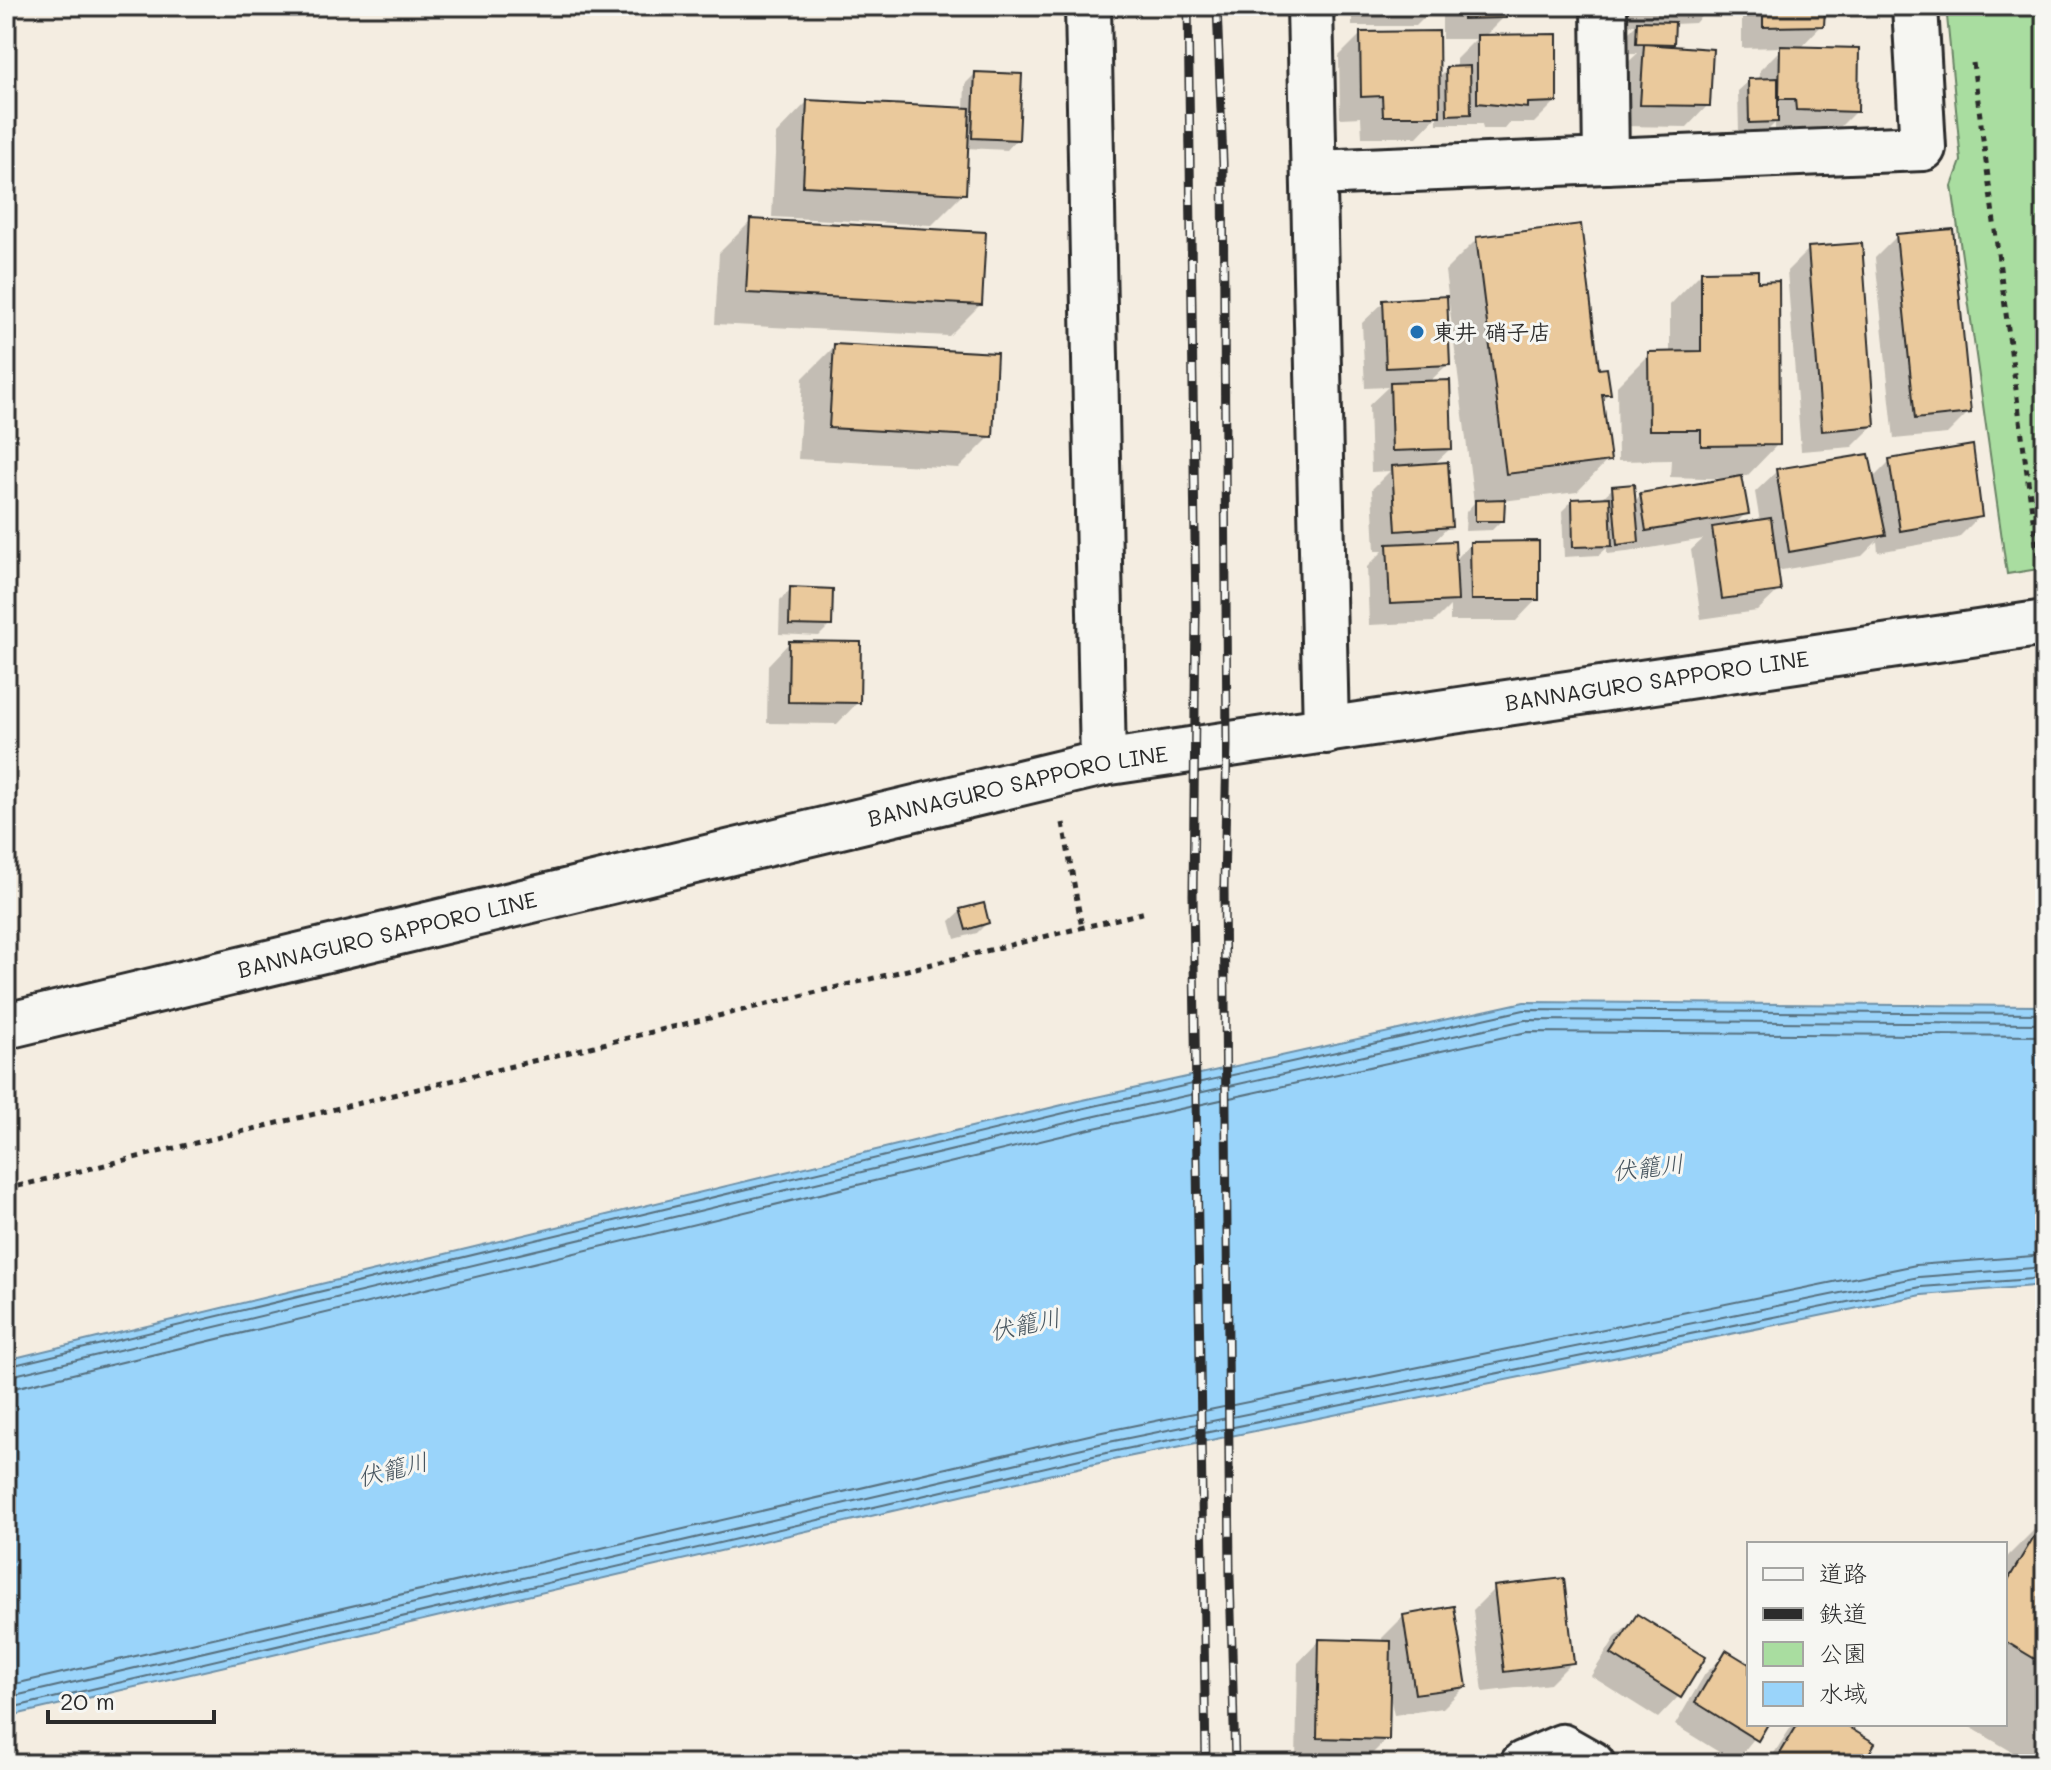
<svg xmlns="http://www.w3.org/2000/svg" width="2051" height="1770" font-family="Mali,'Klee One',sans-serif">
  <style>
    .green { fill: #a9dda0; stroke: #6a8466; stroke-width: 2 }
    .water { fill: #9ad4fa; stroke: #6e90a7; stroke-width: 2 }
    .shadow { fill: #0003 }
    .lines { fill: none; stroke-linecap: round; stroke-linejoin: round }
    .shore { stroke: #576f7e; stroke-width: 2 }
    .building { fill: #eac99c; stroke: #2b2b2b; stroke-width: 2 }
    .minor-casing { stroke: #2b2b2b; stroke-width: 50 }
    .major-casing { stroke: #2b2b2b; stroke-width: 50 }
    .path { stroke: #2b2b2b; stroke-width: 5; stroke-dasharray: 6 6; stroke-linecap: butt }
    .minor { stroke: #f6f6f2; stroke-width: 44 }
    .major { stroke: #f6f6f2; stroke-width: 44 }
    .rail-casing { stroke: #2b2b2b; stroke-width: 9 }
    .rail { stroke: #f6f6f2; stroke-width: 6; stroke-dasharray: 18; stroke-linecap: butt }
    .poi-dot { fill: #1f6fb2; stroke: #f6f6f2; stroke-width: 3 }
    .labels { text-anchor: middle; stroke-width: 6; stroke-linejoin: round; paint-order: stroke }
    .poi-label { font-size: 22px; font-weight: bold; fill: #2b2b2b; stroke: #f6f6f2; text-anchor: start }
    .street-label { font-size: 22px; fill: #2b2b2b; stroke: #f6f6f2 }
    .water-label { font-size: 24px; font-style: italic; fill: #47555f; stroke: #f6f6f2 }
  </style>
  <rect width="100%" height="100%" fill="#f4ede1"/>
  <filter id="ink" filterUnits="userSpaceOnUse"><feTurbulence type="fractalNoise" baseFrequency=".0125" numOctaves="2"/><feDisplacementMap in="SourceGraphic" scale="16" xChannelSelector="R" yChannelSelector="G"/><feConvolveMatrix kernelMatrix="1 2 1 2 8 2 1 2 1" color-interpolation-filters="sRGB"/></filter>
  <g filter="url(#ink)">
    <path class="green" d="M1946 6H2045V568L2007 574 1952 186 1961 161Z"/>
    <path class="water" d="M1524 1002 2045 1006V1285L1922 1295 1108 1461 6 1717V1360L1083 1100Z"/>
    <g class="shadow">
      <path d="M1339 6H1436L1416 26H1352V14H1339Z"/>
      <path d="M1442 6H1504V17L1484 37 1556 101 1534 123H1510L1505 129H1483L1482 124H1437V116L1417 137H1362L1361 117 1340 118 1339 56 1361 34 1438 78 1447 69 1456 68V59L1476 39H1442Z"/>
      <path d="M1618 6H1711L1695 23 1673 24 1672 43 1668 47 1708 105 1687 127 1620 126 1623 67 1638 53H1627V34L1636 25H1619Z"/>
      <path d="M1742 6H1831L1823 15 1822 25 1799 49 1856 111 1834 133 1775 131V123L1766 132H1739L1738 91 1749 81H1759L1760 70 1783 47 1742 48Z"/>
      <path d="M975 74 1017 139 1007 150 966 148 964 193 932 225 772 217 776 134 807 102 964 110 965 84Z"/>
      <path d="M750 222 981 304 949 336 715 324 719 253Z"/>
      <path d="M1897 236 1969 412 1947 434 1894 439 1875 258Z"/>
      <path d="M1477 239 1598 372 1609 393 1601 401 1608 460 1577 492 1503 501 1502 520 1492 530 1465 531 1466 512 1474 503 1445 271Z"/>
      <path d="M1809 249 1873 426 1852 447 1801 451 1787 271Z"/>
      <path d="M1701 273 1778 444 1747 476H1740L1746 513 1734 525 1760 522 1755 492 1777 471 1872 479 1890 461 1980 516 1958 538 1878 552 1877 541 1862 556 1776 571 1779 590 1757 611 1701 619 1691 550 1703 539 1627 552 1607 554V548L1599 555 1564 557 1562 511 1572 501 1602 498 1613 488 1634 502 1641 495 1738 479 1670 477 1671 460 1618 461 1617 386 1649 354 1670 353V305Z"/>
      <path d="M1384 302 1448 364 1429 382 1450 449 1433 465 1449 526 1432 544 1454 561 1471 544 1537 599 1516 621H1450V606L1434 622 1369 625 1367 567 1383 551H1375L1372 489 1390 471 1371 472 1369 405 1388 387 1365 388 1362 323Z"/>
      <path d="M835 346 991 436 959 468 798 459 803 378Z"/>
      <path d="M791 589 830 625 819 636 779 634 780 600Z"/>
      <path d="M789 643 858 702 837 724 767 723 768 665Z"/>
      <path d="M961 911 987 923 977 933 955 939 950 921Z"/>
      <path d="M2045 1519V1764H2033L1965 1724H2005V1559Z"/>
      <path d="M1495 1588 1572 1662 1550 1684 1483 1692 1473 1610Z"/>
      <path d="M1404 1616 1465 1686 1443 1708 1394 1715 1388 1688 1387 1739 1365 1761 1323 1760V1764H1296L1300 1759H1296L1298 1663 1319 1641 1383 1643 1382 1638Z"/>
      <path d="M1637 1617 1679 1696 1658 1718 1591 1676 1615 1638Z"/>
      <path d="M1727 1653 1749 1667V1724H1766L1735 1762 1675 1725 1705 1674Z"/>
      <path d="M1793 1724H1839L1860 1764H1767Z"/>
    </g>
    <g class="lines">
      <g class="shore">
        <path d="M6 1367 1085 1108 1524 1010 2045 1014"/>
        <path d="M6 1377 1087 1118 1525 1020 2045 1024"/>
        <path d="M6 1390 1090 1129 1527 1032 2045 1036"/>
        <path d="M6 1686 1102 1432 1916 1265 2045 1255"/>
        <path d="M6 1698 1104 1443 1919 1277 2045 1267"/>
        <path d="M6 1709 1106 1453 1921 1287 2045 1278"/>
      </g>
    </g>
    <g class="building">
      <path d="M1463 6H1506V18L1463 19Z"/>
      <path d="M1763 6H1833V7L1825 8 1824 26 1763 27Z"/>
      <path d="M1637 21 1675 22 1674 44 1636 43Z"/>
      <path d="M1439 31 1440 116H1383L1382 96 1361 97 1360 32Z"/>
      <path d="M1557 34V102L1528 103V108L1477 103V35Z"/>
      <path d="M1644 44 1713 49 1710 106 1640 105Z"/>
      <path d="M1780 46 1859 48 1858 112 1796 110 1795 99H1779Z"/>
      <path d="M1470 66 1471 114 1447 115 1446 67Z"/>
      <path d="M975 72 1022 74 1019 140 972 138Z"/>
      <path d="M1778 78V122L1749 123 1748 79Z"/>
      <path d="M807 100 970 108 966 194 803 186Z"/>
      <path d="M750 219 986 232 982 305 746 293Z"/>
      <path d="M1581 224 1599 369 1607 368 1611 394H1602L1611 461 1506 474 1476 237Z"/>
      <path d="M1953 229 1971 413 1915 419 1896 234Z"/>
      <path d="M1862 243 1875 426 1822 431 1808 247Z"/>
      <path d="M1758 270V282L1779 281 1780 445 1701 446V430H1649L1648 352 1701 351V271Z"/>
      <path d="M1447 296 1450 365 1386 368 1383 300Z"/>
      <path d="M834 344 997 353 993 437 829 428Z"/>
      <path d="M1450 380 1452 449 1392 451 1390 382Z"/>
      <path d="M1973 445 1982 517 1900 531 1889 459Z"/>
      <path d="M1869 454 1886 535 1789 552 1776 469Z"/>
      <path d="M1448 462 1452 527 1396 531 1392 466Z"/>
      <path d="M1742 476 1749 514 1646 531 1640 493Z"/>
      <path d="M1634 484 1639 542 1617 545 1612 486Z"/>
      <path d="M1610 497 1612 546 1573 547 1572 499Z"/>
      <path d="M1505 499 1504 521H1475V500Z"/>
      <path d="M1771 518 1781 591 1722 599 1712 527Z"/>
      <path d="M1455 541 1458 601 1390 604 1387 544Z"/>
      <path d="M1539 541V600H1471L1470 542Z"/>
      <path d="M790 587 833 589 832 626 789 625Z"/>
      <path d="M789 641 861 642 860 703 788 702Z"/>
      <path d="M984 903 989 923 966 930 960 909Z"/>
      <path d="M2045 1518V1665L2005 1641V1585Z"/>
      <path d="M1564 1578 1574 1663 1504 1672 1494 1586Z"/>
      <path d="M1454 1606 1467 1687 1415 1694 1403 1615Z"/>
      <path d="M1637 1614 1706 1657 1681 1698 1611 1654Z"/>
      <path d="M1319 1639 1391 1641 1389 1740 1317 1738Z"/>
      <path d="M1726 1650 1749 1664V1724H1768L1758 1741 1695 1702Z"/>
      <path d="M1798 1724H1843L1875 1743 1863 1764H1789L1778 1757Z"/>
      <rect x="1300" y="1756" width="25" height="8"/>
    </g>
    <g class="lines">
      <g class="minor-casing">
        <g id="minor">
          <path d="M1088 6 1103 763"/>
          <path d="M1310 6 1326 731"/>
          <path d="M1604 6 1606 161"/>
          <path d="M1315 173 1923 148 1915 6"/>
          <path d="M1523 1764 1562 1747 1592 1764"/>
        </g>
      </g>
      <g class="major-casing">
        <g id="major">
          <path id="s1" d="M6 1026 1103 763 2045 623"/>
        </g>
      </g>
      <g class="path">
        <path d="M1973 63 2040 572"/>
        <path d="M1063 823 1082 928"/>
        <path d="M6 1189 1146 912"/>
      </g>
      <use href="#minor" class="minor"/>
      <use href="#major" class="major"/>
      <g class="rail-casing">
        <g id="rail">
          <path d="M1188 6 1196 615 1193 895 1206 1764"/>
          <path d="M1217 6 1223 163 1227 746 1224 887 1230 1575 1235 1764"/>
        </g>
      </g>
      <use href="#rail" class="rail"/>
    </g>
  </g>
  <circle class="poi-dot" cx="1417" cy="332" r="8"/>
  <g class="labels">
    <g class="poi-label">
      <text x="1433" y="340">東井 硝子店</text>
    </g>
    <g class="street-label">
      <text dy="8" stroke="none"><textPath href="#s1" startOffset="1688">BANNAGURO SAPPORO LINE</textPath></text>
      <text dy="8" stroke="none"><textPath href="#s1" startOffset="1040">BANNAGURO SAPPORO LINE</textPath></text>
      <text dy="8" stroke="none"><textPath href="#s1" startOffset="392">BANNAGURO SAPPORO LINE</textPath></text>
    </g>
    <g class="water-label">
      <text transform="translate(1648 1168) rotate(-7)" y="8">伏籠川</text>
      <text transform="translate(1025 1325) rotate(-12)" y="8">伏籠川</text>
      <text transform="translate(393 1470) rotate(-14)" y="8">伏籠川</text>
    </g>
  </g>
  <rect width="2051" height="1770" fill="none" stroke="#f6f6f2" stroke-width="32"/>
  <rect x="16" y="16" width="2019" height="1738" fill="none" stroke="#2b2b2b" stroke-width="3" filter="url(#ink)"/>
  <rect x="1747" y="1542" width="260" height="184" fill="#f6f6f2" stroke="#a5a5a2" stroke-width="2"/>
  <rect x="1763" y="1568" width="40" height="12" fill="#f6f6f2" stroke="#a5a5a2" stroke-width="2"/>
  <text x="1819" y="1582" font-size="24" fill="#2b2b2b">道路</text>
  <rect x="1763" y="1608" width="40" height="12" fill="#2b2b2b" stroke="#a5a5a2" stroke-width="2"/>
  <text x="1819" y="1622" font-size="24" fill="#2b2b2b">鉄道</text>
  <rect x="1763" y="1642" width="40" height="24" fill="#a9dda0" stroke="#a5a5a2" stroke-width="2"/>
  <text x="1819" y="1662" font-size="24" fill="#2b2b2b">公園</text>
  <rect x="1763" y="1682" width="40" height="24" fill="#9ad4fa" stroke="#a5a5a2" stroke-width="2"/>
  <text x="1819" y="1702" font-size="24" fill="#2b2b2b">水域</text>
  <path d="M48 1710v12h166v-12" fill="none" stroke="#2b2b2b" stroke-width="4"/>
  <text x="60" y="1710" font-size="24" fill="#2b2b2b" stroke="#f6f6f2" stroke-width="6" paint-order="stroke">20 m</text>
</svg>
